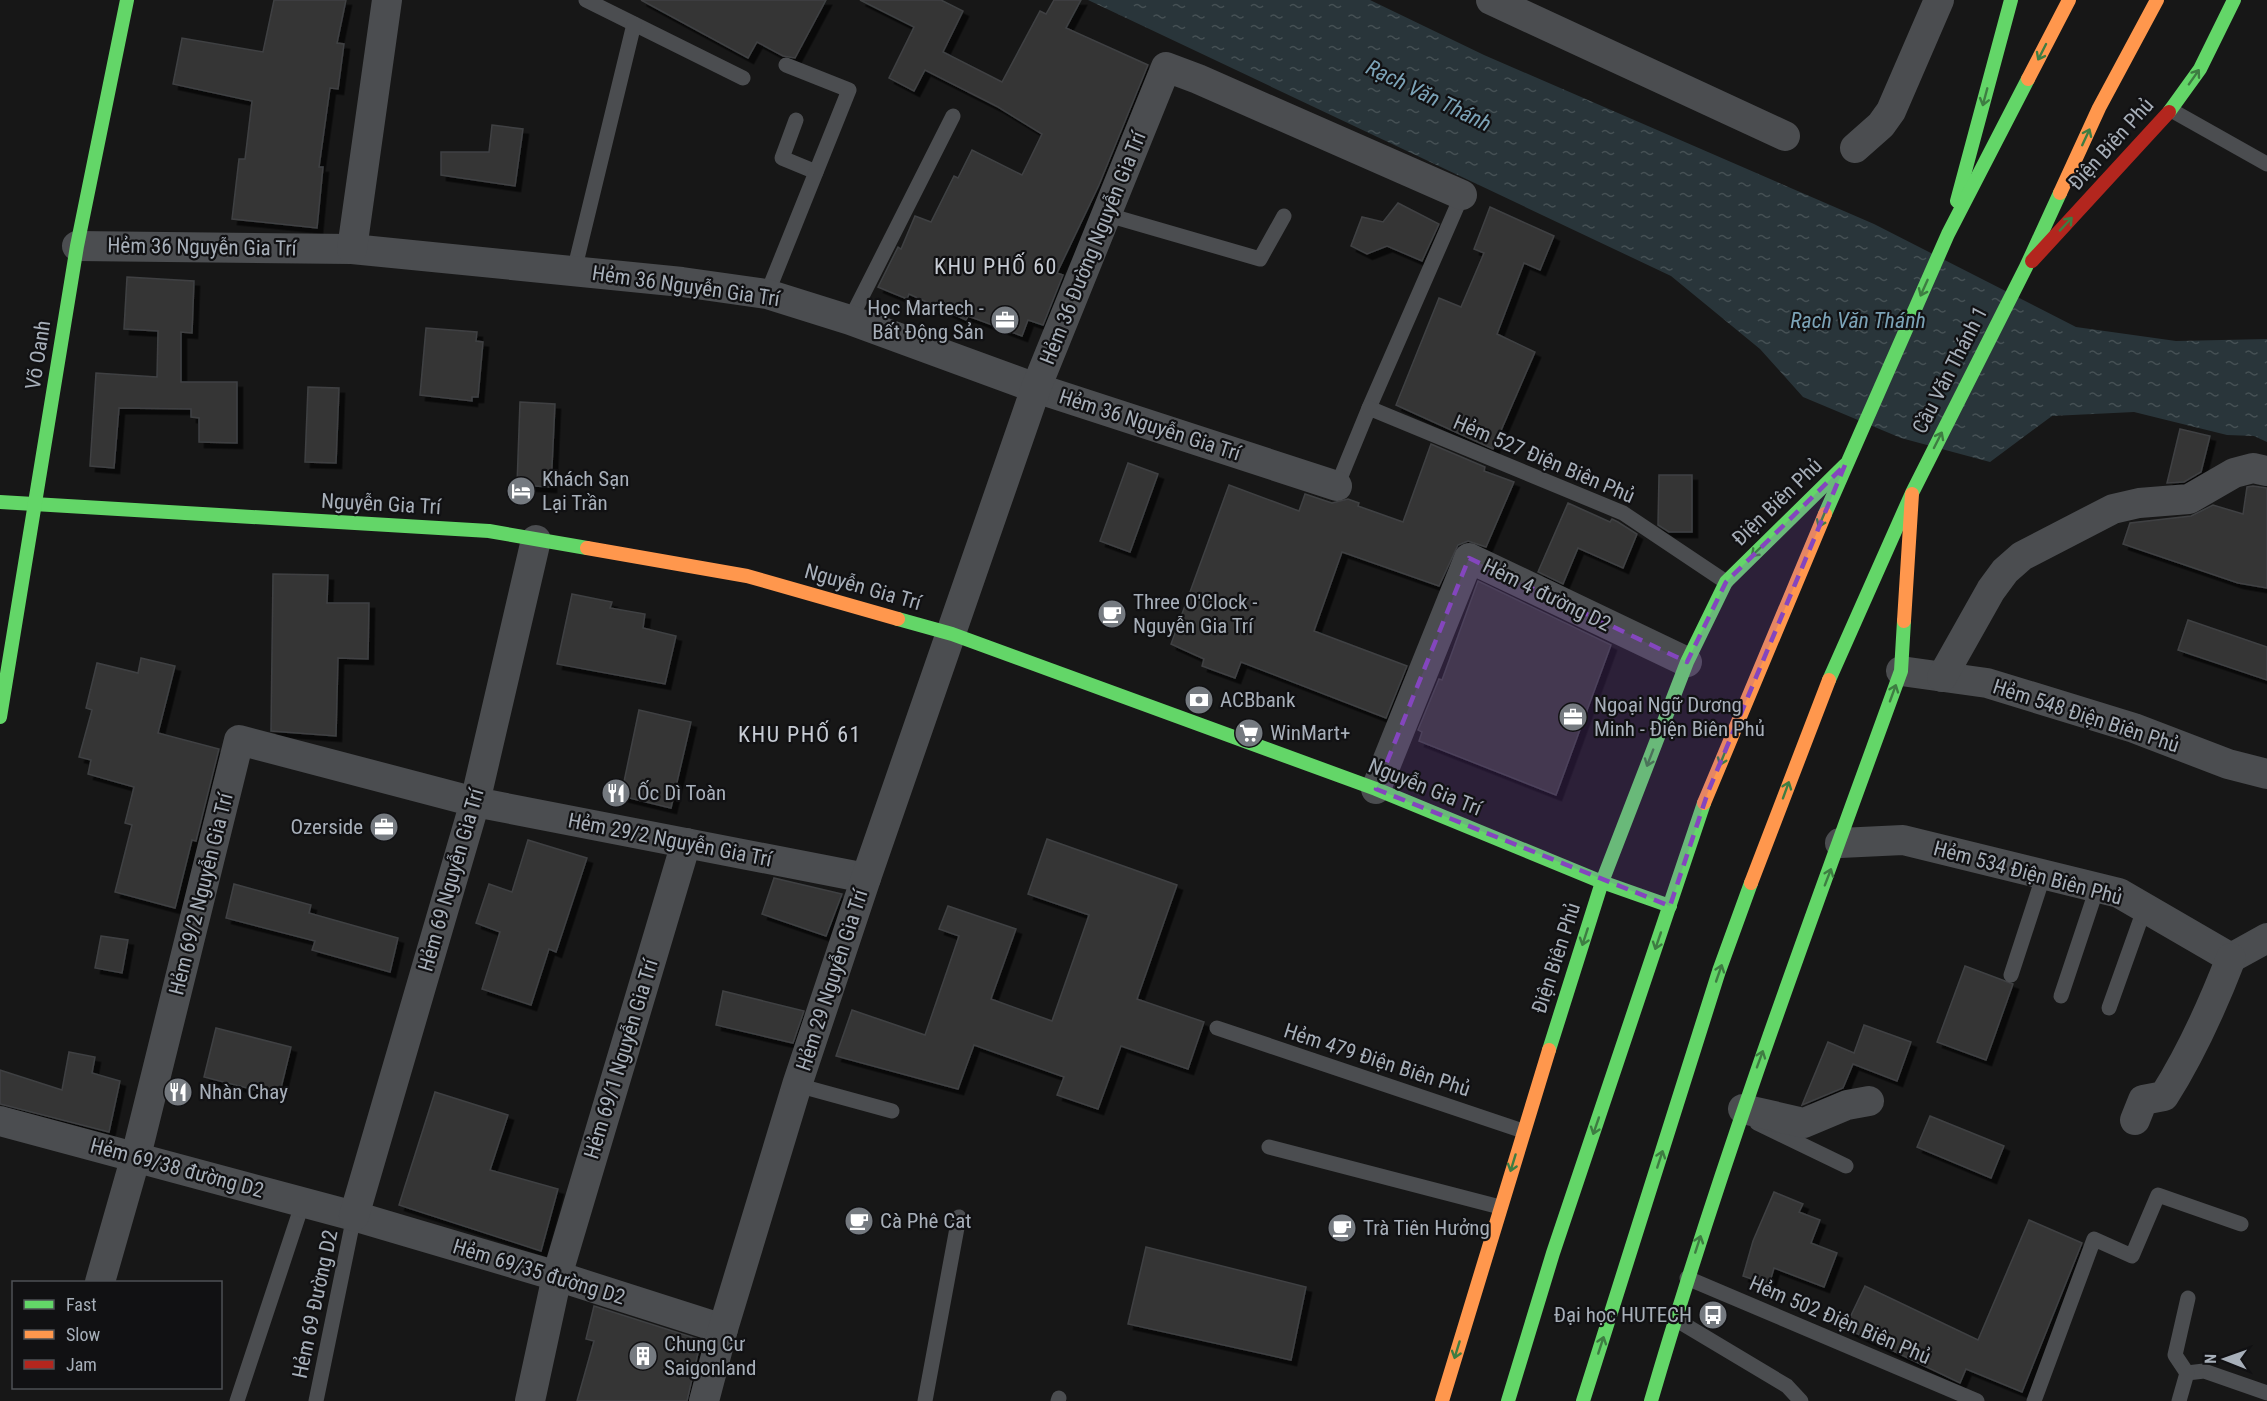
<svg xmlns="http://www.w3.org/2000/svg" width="2267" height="1401" font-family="'Roboto Condensed',sans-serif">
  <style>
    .water { fill: url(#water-ripples) }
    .building { fill: #353536; stroke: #3f4143; stroke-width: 1.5; filter: url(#shadow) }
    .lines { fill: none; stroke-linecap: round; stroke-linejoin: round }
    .lane { stroke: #4b4d50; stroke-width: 15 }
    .street { stroke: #4b4d50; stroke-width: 30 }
    .fast { stroke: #63d668; stroke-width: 14 }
    .slow { stroke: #ff974d; stroke-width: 14 }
    .jam { stroke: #b3261e; stroke-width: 14 }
    .oneway { stroke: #3e7d42 }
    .marked { fill: #8446be; fill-opacity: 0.2; stroke: #8446be; stroke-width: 4.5; stroke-dasharray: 12 8; stroke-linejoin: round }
    .labels { text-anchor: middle; stroke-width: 4.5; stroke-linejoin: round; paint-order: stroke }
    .street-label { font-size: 21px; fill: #a7afb9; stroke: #111113 }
    .poi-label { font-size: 21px; fill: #a7afb9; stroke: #111113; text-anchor: start }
    .water-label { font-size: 22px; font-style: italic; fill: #7ca3b7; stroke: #111113 }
    .neighbourhood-label { font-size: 22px; letter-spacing: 1.5px; fill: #c8cdd5; stroke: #111113 }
  </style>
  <defs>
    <pattern id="water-ripples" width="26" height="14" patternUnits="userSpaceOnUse" patternTransform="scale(1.5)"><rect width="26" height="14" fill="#29353a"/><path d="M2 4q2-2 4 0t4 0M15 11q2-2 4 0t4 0" fill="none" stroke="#455054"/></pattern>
    <filter id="shadow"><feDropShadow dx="5.5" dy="5.5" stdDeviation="0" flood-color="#0009"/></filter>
  </defs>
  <rect width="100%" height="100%" fill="#171717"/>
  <path class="water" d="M1088 0H1370L1484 55 1874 224 2076 327 2176 341 2267 339V442L2254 436 2227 435 2134 412 2052 416 1990 462 1901 438 1803 397 1760 349 1671 276Z"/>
  <g class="building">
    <path d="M274 0H346L337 43 344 44 338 89 330 88 319 167H323L317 228 232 219 239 159H245L252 101 173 84 182 38 263 52Z"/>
    <path d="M641 0H826L795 58 783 56 757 42 748 58Z"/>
    <path d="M860 0H941L963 11 943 52 1002 82 1040 11 1046 14 1054 0H1081L1066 28 1148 65 1099 185 1057 273 1063 275 1043 325 1028 320 1022 336 968 316 966 320 909 294 907 299 878 287 898 247 901 249 915 216 931 222 954 176 958 178 972 150 1022 175 1042 134 998 107 925 70 914 91 889 78 914 27Z"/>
    <path d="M492 125 523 129 515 186 441 175V152H489Z"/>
    <path d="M1398 203 1439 224 1422 261 1387 246 1367 254 1351 246 1362 217 1383 222Z"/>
    <path d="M1490 207 1554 236 1540 270 1524 263 1497 334 1535 352 1493 449 1396 405 1439 298 1461 307 1484 253 1474 249Z"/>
    <path d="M127 277 194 281 192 333 181 332V382H237V443L199 442V418L191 417V409L119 408 114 468 90 466 96 373 157 377 158 331 124 329Z"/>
    <path d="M426 328 477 332 476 341 483 342 478 397H472V401L420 395Z"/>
    <path d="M308 387 339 388 336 463 305 462Z"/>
    <path d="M520 402 555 404 551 487 517 485Z"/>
    <path d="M2180 429 2210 436 2201 472 2184 482 2167 483Z"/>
    <path d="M1431 444 1485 467 1484 471 1514 482 1486 547 1468 541 1458 545 1439 586 1342 552 1314 631 1407 666 1386 718 1241 662 1235 678 1202 666 1204 659 1171 644 1229 485 1299 511 1305 494 1332 503 1348 499 1359 503 1358 506 1403 522Z"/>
    <path d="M1128 463 1158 474 1130 552 1100 541Z"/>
    <path d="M1659 475H1692V532H1669L1658 525Z"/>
    <path d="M2253 486 2267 488V588L2238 583 2123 544 2130 523 2191 516 2213 505 2243 514 2247 487Z"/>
    <path d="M1568 503 1610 522 1612 519 1618 522 1637 534 1623 568 1578 548 1563 584 1538 572Z"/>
    <path d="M273 574 328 575 327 603H369L368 659 338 658 336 736 271 731Z"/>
    <path d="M1478 581 1611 645 1556 795 1419 741 1422 732 1418 730 1439 679 1442 680Z"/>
    <path d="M572 594 612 602 610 608 645 614 643 628 676 636 665 684 557 664Z"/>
    <path d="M2188 620 2267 647V680L2178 650Z"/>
    <path d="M141 658 175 666 158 733 219 749 196 841 192 840 175 908 115 892 132 825 125 823 134 787 88 774 91 760 79 757 92 710 86 708 97 663 138 673Z"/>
    <path d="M639 710 691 722 671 808 621 796Z"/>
    <path d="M1047 839 1177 885 1137 999 1204 1022 1188 1069 1121 1046 1098 1109 1057 1095 1064 1077 974 1045 958 1089 836 1056 852 1010 925 1035 959 936 939 929 948 906 1016 929 991 999 1052 1021 1089 915 1028 894Z"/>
    <path d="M528 840 587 858 556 952 549 949 531 1005 482 989 500 932 476 923 489 884 512 892Z"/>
    <path d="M774 878 842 894 826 936 762 914Z"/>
    <path d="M234 884 311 905 309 913 398 938 390 972 312 950 315 941 226 918Z"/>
    <path d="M101 936 128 940 122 973 95 968Z"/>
    <path d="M1965 966 2013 984 1986 1060 1937 1042Z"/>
    <path d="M723 991 804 1011 793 1043 716 1025Z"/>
    <path d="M1864 1025 1911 1042 1897 1081 1853 1064 1843 1088 1802 1105 1828 1042 1854 1053Z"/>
    <path d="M216 1028 291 1047 279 1096 204 1077Z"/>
    <path d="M69 1052 95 1057 92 1073 120 1081 109 1132 0 1104V1070L62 1090Z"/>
    <path d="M435 1092 508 1115 490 1170 558 1189 541 1251 399 1205Z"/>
    <path d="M1930 1116 2004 1146 1991 1178 1917 1147Z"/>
    <path d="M1774 1192 1803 1204 1799 1212 1820 1220 1811 1243 1837 1253 1824 1287 1774 1268 1769 1285 1743 1276 1753 1241Z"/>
    <path d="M2029 1220 2082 1243 2022 1392 1966 1369 1960 1383 1845 1328 1865 1286 1978 1340Z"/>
    <path d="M1146 1247 1306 1287 1291 1360 1128 1324Z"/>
    <path d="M594 1306 701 1340 687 1401H577L594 1341 586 1339Z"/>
  </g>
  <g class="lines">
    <g class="lane">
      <path d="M586 0 743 78"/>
      <path d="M2171 110 2267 164"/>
      <path d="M796 120 782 158 816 172"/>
      <path d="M1108 215 1260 259 1284 216"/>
      <path d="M574 271 634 24"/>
      <path d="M767 294 849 90 786 65"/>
      <path d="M850 320 953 116"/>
      <path d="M1369 408 1462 195"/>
      <path d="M1337 486 1369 408 1623 513 1726 582"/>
      <path d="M2011 975 2044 874"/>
      <path d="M2061 996 2097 888"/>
      <path d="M2109 1008 2145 907"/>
      <path d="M1217 1028 1523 1131"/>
      <path d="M797 1085 892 1111"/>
      <path d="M1757 1123 1846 1166"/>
      <path d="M1269 1147 1500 1207"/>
      <path d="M1687 1278 1977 1401"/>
      <path d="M1675 1319 1787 1386 1801 1401"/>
      <path d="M2187 1373 2204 1371 2267 1393"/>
      <path d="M237 1401 303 1202"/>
      <path d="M316 1401 354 1216"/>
      <path d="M925 1401 959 1217"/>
      <path d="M1058 1401 1059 1398"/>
      <path d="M2034 1401 2094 1239 2132 1256 2158 1195 2241 1224"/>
      <path d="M2179 1401 2187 1373 2175 1355 2188 1298"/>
    </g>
    <g class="street">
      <path d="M1491 0 1785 136"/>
      <path d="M1855 148 1881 125 1891 111 1939 0"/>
      <path d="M77 246 352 249 682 282 767 294 850 320 1036 388 1337 486"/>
      <path d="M352 249 387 0"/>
      <path d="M1901 671 1987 683 2134 728 2228 764 2267 774"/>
      <path d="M1942 677 1991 590 2005 571 2022 556 2113 509 2139 503 2189 499 2234 473 2253 468 2267 471"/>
      <path d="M1376 789 1469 558 1687 662"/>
      <path d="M1840 843 1903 840 2119 893 2231 958 2267 938"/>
      <path d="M1743 1109 1804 1123 1847 1105 1869 1101"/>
      <path d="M2135 1120 2143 1100 2164 1096C2192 1052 2212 1007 2231 958"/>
      <path d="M0 1121 354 1216 557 1276 723 1329"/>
      <path d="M354 1216 475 802 536 540"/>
      <path d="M100 1282 136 1156 239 740 475 802 866 878"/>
      <path d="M530 1401 557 1276 686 843"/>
      <path d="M704 1401 723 1329 797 1085 866 878 1036 388 1166 67 1198 79 1462 195"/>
    </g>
    <g class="fast">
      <path d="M2169 112 2200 69 2234 0"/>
      <path d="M1957 201 2011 0"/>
      <path d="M0 502 489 531 587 548"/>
      <path d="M1825 514 1948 234 2028 79"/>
      <path d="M898 619 952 634 1376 789 1602 882 1670 906"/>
      <path d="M1829 680 1912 493 2026 267 2060 193"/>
      <path d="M0 717 77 246 127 0"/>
      <path d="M1549 1050 1602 882 1687 662 1726 582 1845 465"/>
      <path d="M1508 1401 1553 1253 1704 803"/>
      <path d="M1583 1401 1719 971 1751 883"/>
      <path d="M1651 1401C1723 1154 1813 913 1901 671L1904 621"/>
    </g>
    <g class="slow">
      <path d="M2028 79 2069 0"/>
      <path d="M2060 193 2099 108 2157 0"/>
      <path d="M587 548 747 576 898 619"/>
      <path d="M1904 621 1912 494"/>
      <path d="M1704 803 1825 514"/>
      <path d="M1751 883 1829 680"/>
      <path d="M1442 1401 1549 1050"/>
    </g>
    <path class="jam" d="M2032 261 2169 112"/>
  </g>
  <defs><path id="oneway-shaft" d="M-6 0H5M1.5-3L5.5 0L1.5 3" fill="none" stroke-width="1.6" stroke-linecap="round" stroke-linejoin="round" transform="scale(1.5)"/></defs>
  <g class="oneway">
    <use href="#oneway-shaft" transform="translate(2042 52) rotate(117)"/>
    <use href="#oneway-shaft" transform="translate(2194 77) rotate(-55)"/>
    <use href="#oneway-shaft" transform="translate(1985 97) rotate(105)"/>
    <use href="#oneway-shaft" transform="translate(2086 137) rotate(-65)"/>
    <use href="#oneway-shaft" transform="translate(2066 224) rotate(-47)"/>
    <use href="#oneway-shaft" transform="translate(1924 288) rotate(114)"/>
    <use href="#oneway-shaft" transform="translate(1938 440) rotate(-63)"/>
    <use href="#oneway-shaft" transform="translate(1822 519) rotate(113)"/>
    <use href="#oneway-shaft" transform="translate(1758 550) rotate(136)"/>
    <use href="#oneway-shaft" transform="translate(1893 693) rotate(-70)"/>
    <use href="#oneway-shaft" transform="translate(1723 757) rotate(112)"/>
    <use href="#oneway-shaft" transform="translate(1650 758) rotate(111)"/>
    <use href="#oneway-shaft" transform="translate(1786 790) rotate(-70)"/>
    <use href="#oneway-shaft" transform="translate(1828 877) rotate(-69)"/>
    <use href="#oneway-shaft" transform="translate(1585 937) rotate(108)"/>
    <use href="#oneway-shaft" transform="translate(1658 941) rotate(109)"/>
    <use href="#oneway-shaft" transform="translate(1719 973) rotate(-71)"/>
    <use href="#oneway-shaft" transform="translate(1760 1059) rotate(-70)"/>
    <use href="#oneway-shaft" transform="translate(1596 1126) rotate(109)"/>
    <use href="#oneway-shaft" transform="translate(1660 1159) rotate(-72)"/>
    <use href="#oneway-shaft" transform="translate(1513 1163) rotate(107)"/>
    <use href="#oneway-shaft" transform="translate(1698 1244) rotate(-72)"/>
    <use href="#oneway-shaft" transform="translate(1601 1345) rotate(-72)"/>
    <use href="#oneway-shaft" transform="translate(1457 1350) rotate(107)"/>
  </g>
  <path class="marked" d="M1845 465 1708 792 1670 906 1376 789 1469 558 1687 662 1726 582Z"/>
  <defs>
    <g id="office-disc" transform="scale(1.5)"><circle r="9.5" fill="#757a80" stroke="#111113"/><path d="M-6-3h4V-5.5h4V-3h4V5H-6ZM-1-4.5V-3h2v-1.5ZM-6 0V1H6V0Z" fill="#fff"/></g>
    <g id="hotel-disc" transform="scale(1.5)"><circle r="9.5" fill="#757a80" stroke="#111113"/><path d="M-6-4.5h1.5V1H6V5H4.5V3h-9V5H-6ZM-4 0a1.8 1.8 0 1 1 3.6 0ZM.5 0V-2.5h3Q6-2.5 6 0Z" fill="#fff"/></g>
    <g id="cafe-disc" transform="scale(1.5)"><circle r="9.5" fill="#757a80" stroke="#111113"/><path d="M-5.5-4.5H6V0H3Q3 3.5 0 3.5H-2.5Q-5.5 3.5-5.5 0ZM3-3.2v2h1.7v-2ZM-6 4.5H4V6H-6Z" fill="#fff"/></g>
    <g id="bank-disc" transform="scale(1.5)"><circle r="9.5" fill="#757a80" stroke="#111113"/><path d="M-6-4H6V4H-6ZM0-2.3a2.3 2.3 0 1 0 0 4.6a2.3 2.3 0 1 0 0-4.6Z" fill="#fff"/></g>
    <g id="supermarket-disc" transform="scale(1.5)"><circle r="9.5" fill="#757a80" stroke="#111113"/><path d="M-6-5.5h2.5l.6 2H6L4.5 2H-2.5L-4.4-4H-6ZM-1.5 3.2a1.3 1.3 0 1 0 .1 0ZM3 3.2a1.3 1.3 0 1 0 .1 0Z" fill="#fff"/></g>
    <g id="restaurant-disc" transform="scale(1.5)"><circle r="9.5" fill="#757a80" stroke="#111113"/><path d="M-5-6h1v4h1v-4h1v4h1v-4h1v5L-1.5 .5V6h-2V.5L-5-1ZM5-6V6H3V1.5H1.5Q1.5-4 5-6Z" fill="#fff"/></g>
    <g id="bus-disc" transform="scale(1.5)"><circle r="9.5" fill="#757a80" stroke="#111113"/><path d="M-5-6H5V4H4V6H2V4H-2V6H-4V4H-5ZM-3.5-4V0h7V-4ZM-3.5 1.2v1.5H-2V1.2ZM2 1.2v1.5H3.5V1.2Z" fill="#fff"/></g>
    <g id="building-disc" transform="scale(1.5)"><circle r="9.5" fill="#757a80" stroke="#111113"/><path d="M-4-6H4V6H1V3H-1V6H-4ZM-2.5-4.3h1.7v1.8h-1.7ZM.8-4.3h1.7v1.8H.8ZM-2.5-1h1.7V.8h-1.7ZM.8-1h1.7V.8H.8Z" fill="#fff"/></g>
  </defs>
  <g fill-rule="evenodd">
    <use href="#office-disc" x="1005" y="320"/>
    <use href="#hotel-disc" x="521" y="491"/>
    <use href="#cafe-disc" x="1112" y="614"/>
    <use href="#bank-disc" x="1199" y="700"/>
    <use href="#office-disc" x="1573" y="717"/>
    <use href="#supermarket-disc" x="1249" y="733"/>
    <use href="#restaurant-disc" x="616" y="793"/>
    <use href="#office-disc" x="384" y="827"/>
    <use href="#restaurant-disc" x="178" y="1092"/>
    <use href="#cafe-disc" x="859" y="1221"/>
    <use href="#cafe-disc" x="1342" y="1228"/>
    <use href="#bus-disc" x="1713" y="1315"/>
    <use href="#building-disc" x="643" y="1356"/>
  </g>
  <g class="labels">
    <g class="street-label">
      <text transform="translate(2111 144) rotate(-48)" y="7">Điện Biên Phủ</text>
      <text transform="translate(202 247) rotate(1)" y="7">Hẻm 36 Nguyễn Gia Trí</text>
      <text transform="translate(1093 248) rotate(-68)" y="7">Hẻm 36 Đường Nguyễn Gia Trí</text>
      <text transform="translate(686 286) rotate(8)" y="7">Hẻm 36 Nguyễn Gia Trí</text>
      <text transform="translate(38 355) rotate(-81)" y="7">Võ Oanh</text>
      <text transform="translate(1950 370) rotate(-63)" y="7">Cầu Văn Thánh 1</text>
      <text transform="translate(1150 425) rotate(18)" y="7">Hẻm 36 Nguyễn Gia Trí</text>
      <text transform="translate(1544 459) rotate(23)" y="7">Hẻm 527 Điện Biên Phủ</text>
      <text transform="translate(1777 502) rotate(-44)" y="7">Điện Biên Phủ</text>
      <text transform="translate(381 504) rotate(3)" y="7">Nguyễn Gia Trí</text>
      <text transform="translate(863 587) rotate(16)" y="7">Nguyễn Gia Trí</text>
      <text transform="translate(1547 595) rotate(26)" y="7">Hẻm 4 đường D2</text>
      <text transform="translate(2086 716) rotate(18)" y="7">Hẻm 548 Điện Biên Phủ</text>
      <text transform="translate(1425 787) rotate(22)" y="7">Nguyễn Gia Trí</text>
      <text transform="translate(670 840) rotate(11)" y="7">Hẻm 29/2 Nguyễn Gia Trí</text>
      <text transform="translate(2028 873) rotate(15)" y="7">Hẻm 534 Điện Biên Phủ</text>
      <text transform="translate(451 880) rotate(-74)" y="7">Hẻm 69 Nguyễn Gia Trí</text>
      <text transform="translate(201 894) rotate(-76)" y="7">Hẻm 69/2 Nguyễn Gia Trí</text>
      <text transform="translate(1556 958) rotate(-72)" y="7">Điện Biên Phủ</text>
      <text transform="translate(832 980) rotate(-72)" y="7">Hẻm 29 Nguyễn Gia Trí</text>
      <text transform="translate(621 1059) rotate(-73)" y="7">Hẻm 69/1 Nguyễn Gia Trí</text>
      <text transform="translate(1377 1060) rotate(18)" y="7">Hẻm 479 Điện Biên Phủ</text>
      <text transform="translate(177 1168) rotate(15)" y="7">Hẻm 69/38 đường D2</text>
      <text transform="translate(539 1272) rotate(17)" y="7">Hẻm 69/35 đường D2</text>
      <text transform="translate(315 1304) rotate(-78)" y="7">Hẻm 69 Đường D2</text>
      <text transform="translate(1840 1320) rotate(23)" y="7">Hẻm 502 Điện Biên Phủ</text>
    </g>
    <g class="poi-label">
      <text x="984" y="315" text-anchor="end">Học Martech -<tspan x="984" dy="24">Bất Động Sản</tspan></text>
      <text x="542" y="486">Khách Sạn<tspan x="542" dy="24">Lại Trần</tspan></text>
      <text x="1133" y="609">Three O'Clock -<tspan x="1133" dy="24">Nguyễn Gia Trí</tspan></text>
      <text x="1220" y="707">ACBbank</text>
      <text x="1594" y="712">Ngoại Ngữ Dương<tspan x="1594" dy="24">Minh - Điện Biên Phủ</tspan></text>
      <text x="1270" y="740">WinMart+</text>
      <text x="637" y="800">Ốc Dì Toàn</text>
      <text x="363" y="834" text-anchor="end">Ozerside</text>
      <text x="199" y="1099">Nhàn Chay</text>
      <text x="880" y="1228">Cà Phê Cat</text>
      <text x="1363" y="1235">Trà Tiên Hưởng</text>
      <text x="1692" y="1322" text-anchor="end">Đại học HUTECH</text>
      <text x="664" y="1351">Chung Cư<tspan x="664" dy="24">Saigonland</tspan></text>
    </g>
    <g class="water-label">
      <text transform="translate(1429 95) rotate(26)" y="8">Rạch Văn Thánh</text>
      <text x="1858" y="328">Rạch Văn Thánh</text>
    </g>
    <g class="neighbourhood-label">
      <text x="996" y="274">KHU PHỐ 60</text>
      <text x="800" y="742">KHU PHỐ 61</text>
    </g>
  </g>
  <rect x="12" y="1281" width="210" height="108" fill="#111113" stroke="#4d5055" stroke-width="1.5"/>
  <rect x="24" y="1300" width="30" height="9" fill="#63d668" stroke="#4d5055" stroke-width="1.5"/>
  <text x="66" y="1311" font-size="18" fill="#a7afb9">Fast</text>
  <rect x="24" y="1330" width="30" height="9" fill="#ff974d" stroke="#4d5055" stroke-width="1.5"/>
  <text x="66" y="1341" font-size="18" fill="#a7afb9">Slow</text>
  <rect x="24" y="1360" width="30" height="9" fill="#b3261e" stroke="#4d5055" stroke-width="1.5"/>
  <text x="66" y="1371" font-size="18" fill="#a7afb9">Jam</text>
  <g transform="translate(2225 1359) rotate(271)" stroke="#111113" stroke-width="4.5" paint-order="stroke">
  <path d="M0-4.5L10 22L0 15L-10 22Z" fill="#a7afb9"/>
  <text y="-9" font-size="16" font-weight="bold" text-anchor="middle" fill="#a7afb9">N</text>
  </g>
</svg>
